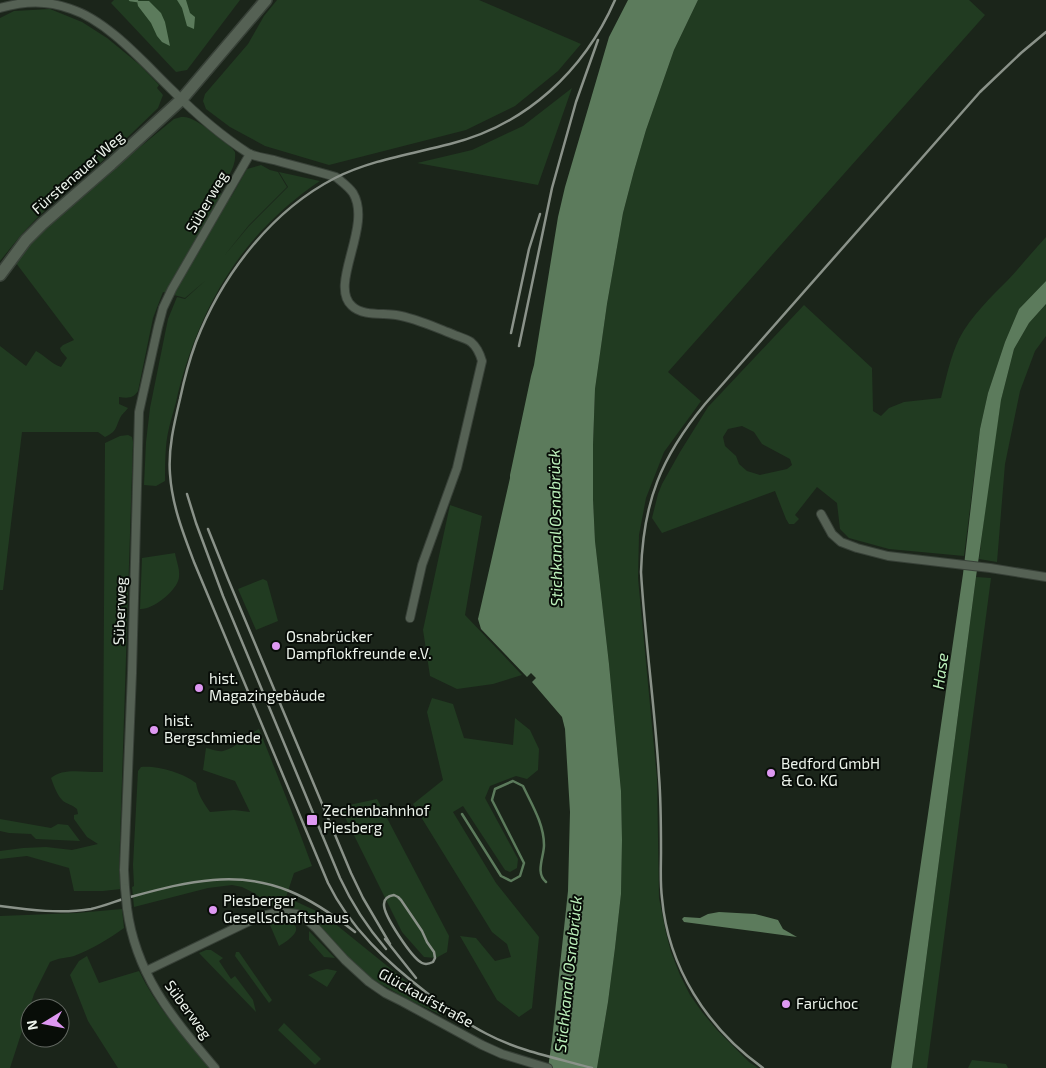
<svg xmlns="http://www.w3.org/2000/svg" width="1046" height="1068" font-family="'Exo 2',sans-serif">
  <style>
    .green { fill: #213b21; fill-rule: evenodd }
    .water { fill: #5c7b5c }
    .lines { fill: none; stroke-linecap: round; stroke-linejoin: round }
    .stream { stroke: #5c7b5c; stroke-width: 2.5 }
    .street-casing { stroke: #384138; stroke-width: 10 }
    .secondary-casing { stroke: #384138; stroke-width: 14 }
    .street { stroke: #556154; stroke-width: 8 }
    .secondary { stroke: #556154; stroke-width: 11 }
    .rail { stroke: #8a9289; stroke-width: 2.5 }
    .street-bridge-casing { stroke: #384138; stroke-width: 10; stroke-linecap: butt }
    .street-bridge { stroke: #556154; stroke-width: 8 }
    .poi-dot { fill: #de98f2; stroke: #080d08; stroke-width: 2 }
    .labels { text-anchor: middle; stroke-width: 4; stroke-linejoin: round; paint-order: stroke }
    .street-label { font-size: 15px; fill: #edf4ec; stroke: #080d08 }
    .poi-label { font-size: 15px; fill: #edf4ec; stroke: #080d08; text-anchor: start }
    .water-label { font-size: 16px; font-style: italic; fill: #bcf1bb; stroke: #080d08 }
  </style>
  <rect width="100%" height="100%" fill="#1b251a"/>
  <g class="green">
    <path d="M114 0H240L187 70 176 72 111 3Z"/>
    <path d="M277 0H479L581 44 558 71 515 106 466 130 329 165 265 146 230 127 206 109 203 101 205 94 248 44 264 16Z"/>
    <path d="M698 0H969L985 15 668 372 701 401 691 415 664 452 646 498 639 535 638 578 657 779 659 898 666 933 671 952 680 975 690 995 702 1012 717 1030 749 1062 758 1068H597L608 1002 615 948 621 894 622 840 621 791 609 664 595 541 593 499V445L595 389 607 304 623 213 634 171 646 130 674 50Z"/>
    <path d="M50 9 82 22 107 38 140 65 159 85 157 88 163 95 158 108 106 158 53 203 36 219 21 235 0 261V18L14 11Z"/>
    <path d="M572 88 538 185 417 163 472 150 523 126Z"/>
    <path d="M181 117C185 117 186 117 189 118 199 121 230 144 235 152 237 168 225 180 219 193L231 197 247 169 261 165 270 170 278 172 287 187 249 225 224 256 249 226 288 187 279 172 320 181C302 193 285 207 270 222 221 270 191 336 176 402 172 417 167 432 166 447 165 458 165 469 165 481L156 486 144 485 146 442 150 408 168 319 177 297 185 299 206 280 185 298 163 292 153 318 138 391C133 399 127 398 119 397V404L128 408C125 412 122 414 120 418 115 429 117 431 105 437L98 432H22L3 590H0V346L26 366 36 351C47 357 50 363 61 367L67 358 61 351 60 348 63 345 74 340 16 263 31 243 44 229 94 185 174 119Z"/>
    <path d="M1046 237V281L1019 309 1005 342 988 393 980 429 964 556 889 549 849 538 840 529 837 503 817 487 795 515 799 519 794 524H789L786 519 775 491 662 533 652 518 658 494 662 484 680 452 708 407 804 305 872 368 873 411 881 416 889 408 904 402 941 398C946 379 950 358 959 339 971 316 990 298 1008 280 1021 266 1033 251 1046 237ZM742 426 754 432 762 444 790 459 792 465 787 469 760 475 747 471 739 464 736 456 725 446 723 437 728 429Z"/>
    <path d="M1046 304V336L1035 351 1020 391 1005 464 997 562 979 559 991 462 1001 400 1014 349 1029 323Z"/>
    <path d="M128 435 132 437 133 442 119 871 121 889 103 891H74L69 868 27 856 0 859V851L23 848 46 847 72 850 98 844 87 837 74 819V815L78 814 77 809C73 805 67 804 63 801 57 795 54 786 51 778 63 767 87 773 103 772L105 443 120 436Z"/>
    <path d="M450 505 482 516 465 615 522 675 493 684 457 689 430 676 423 630Z"/>
    <path d="M175 553C176 560 180 569 179 577 178 590 153 610 140 609L142 558Z"/>
    <path d="M976 577 991 578 927 1068H912Z"/>
    <path d="M263 579 267 581 278 621 256 630 238 589Z"/>
    <path d="M432 698 453 704 464 738 513 745 515 718 530 730 539 749 538 770 527 779 516 776 490 786 485 798 518 859 517 868 510 872 505 870 463 806 453 812 496 883 539 937 532 1008 519 1017 497 1000 460 936 476 938 495 961 511 957 507 944 492 932 413 804 443 780 427 712Z"/>
    <path d="M259 729 290 807 312 866 294 873 286 897 323 914 443 1011 441 1015 411 1001 370 978 349 958 318 924 311 918 297 910 289 908 273 907 254 893 242 887 232 885 208 888 134 907 132 887 134 886 133 865 138 771 141 767C156 765 184 773 196 783 198 795 203 802 210 812L234 810 250 812 235 781 203 770 206 748C211 749 218 752 223 751 237 748 246 735 259 729Z"/>
    <path d="M377 799 449 936 447 952 436 958 424 957 402 932 340 807Z"/>
    <path d="M0 819 51 828 58 824 68 825 80 841 36 839 31 834 9 833 0 831Z"/>
    <path d="M122 909 124 928C109 939 92 949 74 956 66 958 58 958 50 962L34 994 10 1068H0V916L77 913Z"/>
    <path d="M286 921C308 927 289 940 279 946L270 925 277 922Z"/>
    <path d="M309 931 335 958 324 957 309 940Z"/>
    <path d="M206 950H211L223 958 219 961 231 979 235 976 253 1000 256 1012 199 953Z"/>
    <path d="M236 952H239L272 1000 269 1003 235 956Z"/>
    <path d="M87 956 99 983 139 971C157 1008 184 1037 210 1068H118L88 1021 70 975 79 961Z"/>
    <path d="M327 969 337 971 327 987 308 975 318 971Z"/>
    <path d="M284 1023 321 1059 315 1065 278 1030Z"/>
    <path d="M972 1060 1006 1064 1008 1068H968Z"/>
  </g>
  <g class="water">
    <path d="M177 0H186L190 13 195 17 194 29 187 26 182 8Z"/>
    <path d="M628 0H698L674 50 646 130 634 171 623 213 607 304 595 389 593 445V499L595 541 609 664 621 791 622 840 621 894 615 948 608 1002 597 1068H548L552 1040 568 891 570 812 565 729 562 717 532 682 536 678 531 673 527 677 481 629 478 619 510 478V475L531 376 534 365 558 217 565 187 609 37Z"/>
    <path d="M137 1H149L161 13 165 22 170 46 162 42 157 36 151 23 138 6Z"/>
    <path d="M1046 281V304L1029 323 1014 349 1001 400 976 577 912 1068H891L963 574 980 429 988 393 1005 342 1019 309Z"/>
    <path d="M719 912 755 914 778 920 783 929 797 937 684 922 682 919 684 917 700 918 708 914Z"/>
  </g>
  <g class="lines">
    <g class="stream">
      <path d="M130 0 137 1"/>
      <path d="M462 814 501 876 511 881 520 876 524 863 492 800 495 789 513 781 523 786C532 805 544 824 544 845 544 857 535 873 546 882"/>
    </g>
    <g class="street-casing">
      <g id="street">
        <path d="M0 8C25 1 46 0 71 9 108 21 144 63 172 90 195 113 220 135 248 153 255 157 266 158 274 160 295 166 316 171 336 177 342 182 349 187 353 193 373 226 328 285 352 306 362 316 383 313 396 315 415 318 432 326 450 333 456 336 465 338 471 342 477 347 480 354 482 361L457 468 422 565 410 618"/>
        <path d="M821 514 832 534 841 542 857 548 888 556 990 568 1046 577"/>
        <path d="M125 888 124 870 132 673 139 412 158 327 163 308 172 289 250 154"/>
        <path d="M127 908C136 976 173 1018 215 1068"/>
        <path d="M146 971 256 918 277 912 289 913 297 914 307 920 316 928 345 960 369 982 385 993 403 1002 482 1045 502 1054 548 1068"/>
      </g>
    </g>
    <g class="secondary-casing">
      <path id="secondary" d="M0 275 26 240 42 224 111 164 182 99 266 0"/>
    </g>
    <use href="#street" class="street"/>
    <use href="#secondary" class="secondary"/>
    <g class="rail">
      <path d="M511 333 529 249 540 214"/>
      <path d="M519 346 552 188 576 102 598 40"/>
      <path d="M187 494 196 523 223 596 340 878C352 904 367 927 386 949"/>
      <path d="M208 529 228 579 351 873 363 898 390 944"/>
      <path d="M394 895 398 897 401 900 422 931 427 942 434 952 435 958 433 962C429 964 426 965 422 963 412 958 383 915 384 904 384 898 388 896 394 895Z"/>
      <path d="M0 906C30 910 61 914 91 909 106 906 120 899 134 896 160 889 186 882 213 880 271 875 311 897 355 932"/>
      <path d="M385 939 416 978"/>
      <path d="M592 1068C556 1058 519 1051 487 1034 465 1023 445 1008 427 993 388 963 350 928 328 883L194 562C183 533 172 505 170 474 168 449 174 424 180 399 184 380 189 361 196 342 222 275 271 211 335 178 371 160 411 154 450 144 526 125 584 71 615 0"/>
      <path d="M763 1068C707 1028 668 967 662 898 660 882 661 867 661 852 661 827 661 801 659 776 655 708 645 640 641 572 643 502 661 457 705 404L980 92 1021 53 1046 32"/>
    </g>
    <g class="street-bridge-casing">
      <path id="street-bridge" d="M125 888 127 908"/>
    </g>
    <use href="#street-bridge" class="street-bridge"/>
  </g>
  <g class="poi-dot">
    <circle cx="276" cy="646" r="5"/>
    <circle cx="199" cy="688" r="5"/>
    <circle cx="154" cy="730" r="5"/>
    <circle cx="771" cy="773" r="5"/>
    <rect x="306" y="814" width="12" height="12" rx="2.5"/>
    <circle cx="213" cy="910" r="5"/>
    <circle cx="786" cy="1004" r="5"/>
  </g>
  <g class="labels">
    <g class="street-label">
      <text transform="translate(78 173) rotate(-41)" y="5">Fürstenauer Weg</text>
      <text transform="translate(207 202) rotate(-60)" y="5">Süberweg</text>
      <text transform="translate(120 611) rotate(-88)" y="5">Süberweg</text>
      <text transform="translate(426 998) rotate(29)" y="5">Glückaufstraße</text>
      <text transform="translate(188 1010) rotate(54)" y="5">Süberweg</text>
    </g>
    <g class="poi-label">
      <text x="286" y="642">Osnabrücker<tspan x="286" dy="17">Dampflokfreunde e.V.</tspan></text>
      <text x="209" y="684">hist.<tspan x="209" dy="17">Magazingebäude</tspan></text>
      <text x="164" y="726">hist.<tspan x="164" dy="17">Bergschmiede</tspan></text>
      <text x="781" y="769">Bedford GmbH<tspan x="781" dy="17">&amp; Co. KG</tspan></text>
      <text x="323" y="816">Zechenbahnhof<tspan x="323" dy="17">Piesberg</tspan></text>
      <text x="223" y="906">Piesberger<tspan x="223" dy="17">Gesellschaftshaus</tspan></text>
      <text x="796" y="1009">Farüchoc</text>
    </g>
    <g class="water-label">
      <text transform="translate(555 528) rotate(-91)" y="6">Stichkanal Osnabrück</text>
      <text transform="translate(940 671) rotate(-82)" y="6">Hase</text>
      <text transform="translate(568 974) rotate(-84)" y="6">Stichkanal Osnabrück</text>
    </g>
  </g>
  <g transform="translate(45 1023) rotate(260)"><circle r="24" fill="#080d08" stroke="#646963"/>
  <path d="M0-4L9 19L0 12L-9 19Z" fill="#de98f2"/>
  <text y="-8" font-size="14" font-weight="bold" text-anchor="middle" fill="#edf4ec">N</text>
  </g>
</svg>
